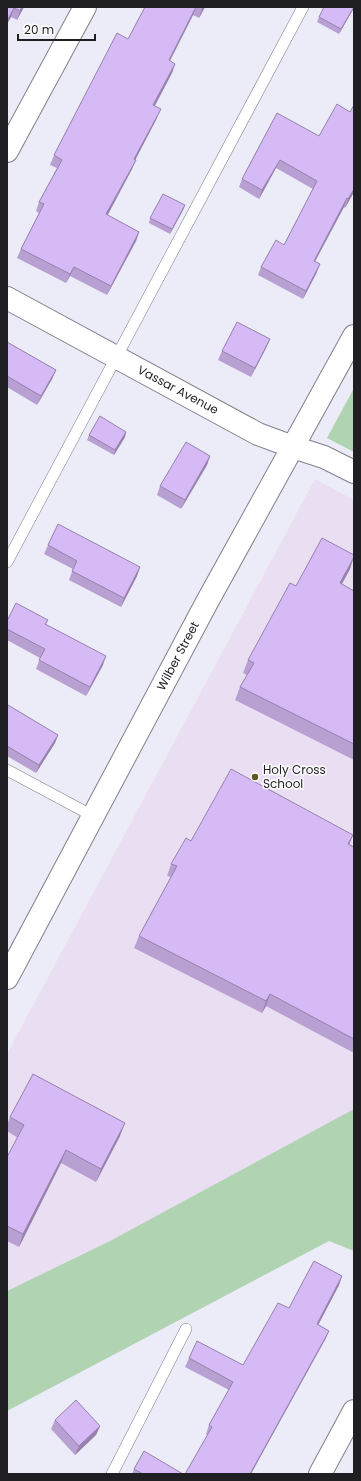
<svg xmlns="http://www.w3.org/2000/svg" width="361" height="1481" font-family="Poppins,sans-serif">
  <style>
    .education { fill: #eadef2 }
    .green { fill: #b0d3b2 }
    .lines { fill: none; stroke-linecap: round; stroke-linejoin: round }
    .service-casing { stroke: #80808b; stroke-width: 12 }
    .minor-casing { stroke: #80808b; stroke-width: 24 }
    .tertiary-casing { stroke: #80808b; stroke-width: 24 }
    .service { stroke: #fff; stroke-width: 11 }
    .minor { stroke: #fff; stroke-width: 22 }
    .tertiary { stroke: #fff; stroke-width: 22 }
    .wall { fill: #b8a0d3 }
    .shaded-wall { fill: #9682ac }
    .building { fill: #d6baf5; stroke: #9682ac }
    .poi-dot { fill: #605723; stroke: #fff; stroke-width: 1.5 }
    .labels { text-anchor: middle; stroke-width: 3; stroke-linejoin: round; paint-order: stroke }
    .street-label { font-size: 12px; fill: #1e1e23; stroke: #fff }
    .poi-label { font-size: 12px; fill: #1e1e23; stroke: #fff; text-anchor: start }
  </style>
  <rect width="100%" height="100%" fill="#ebecf8"/>
  <path class="education" d="M315 479 354 500V1109L110 1241 7 1291V1054Z"/>
  <g class="green">
    <path d="M354 388V452L327 438Z"/>
    <path d="M354 1109V1251L329 1241 7 1411V1291L110 1241Z"/>
  </g>
  <g class="lines">
    <g class="service-casing">
      <g id="service">
        <path d="M7 562 303 7"/>
        <path d="M7 770 93 816"/>
        <path d="M112 1474 186 1329"/>
      </g>
    </g>
    <g class="minor-casing">
      <g id="minor">
        <path d="M7 151 85 7"/>
        <path d="M7 298 258 434 293 447 324 457 354 472"/>
        <path d="M320 1474 354 1411"/>
      </g>
    </g>
    <g class="tertiary-casing">
      <path id="tertiary" d="M7 978 207 602 354 336"/>
    </g>
    <use href="#service" class="service"/>
    <use href="#minor" class="minor"/>
    <use href="#tertiary" class="tertiary"/>
  </g>
  <g class="wall">
    <path d="M7 7H24L17 20 11 17 7 24Z"/>
    <path d="M145 7H205L199 18 193 15 170 61 175 64 172 73 155 106 157 118 135 160 132 169 107 215 139 232 136 241 107 295 70 276 66 283 17 258 21 249 39 213 36 211 39 202 57 168 50 165 54 155 128 39Z"/>
    <path d="M354 7 339 34 317 22 319 17Z"/>
    <path d="M277 113 354 192 345 208 344 207 315 261 317 272 303 299 258 275 261 267 284 245 313 189 276 168 259 199 239 187 242 179Z"/>
    <path d="M185 205 183 210 170 234 149 223 150 218Z"/>
    <path d="M270 339 266 348 251 377 218 360 222 351Z"/>
    <path d="M7 342 56 370 52 379 37 405 7 387Z"/>
    <path d="M126 432 125 437 114 455 87 440 89 435Z"/>
    <path d="M210 456 207 465 181 509 157 495 160 486Z"/>
    <path d="M48 545 140 567 137 576 121 607 69 580 73 569 44 554Z"/>
    <path d="M350 569 342 584 354 591V760L235 700 240 687 247 675 243 673 248 660 296 586Z"/>
    <path d="M48 620 46 625 103 665 86 696 36 669 40 658 7 640V621Z"/>
    <path d="M7 706 58 735 55 743 36 773 7 756Z"/>
    <path d="M353 835 349 845 354 847V1053L266 1006 262 1013 134 948 139 936 171 877 167 876 171 864 191 841Z"/>
    <path d="M10 1117 120 1136 96 1182 61 1163 19 1247 7 1241V1157L18 1138 7 1131V1125Z"/>
    <path d="M342 1276 339 1285 318 1325 329 1331 325 1340 207 1435 206 1434 209 1425 229 1390 185 1367 189 1358 243 1365 289 1308Z"/>
    <path d="M55 1420 100 1426 96 1435 75 1455 51 1429Z"/>
    <path d="M134 1469 183 1474H132Z"/>
  </g>
  <g class="shaded-wall">
    <path d="M22 7H24L17 20 20 11Z"/>
    <path d="M196 7 193 15 165 70 169 60Z"/>
    <path d="M203 7H205L199 18 202 9Z"/>
    <path d="M354 7V8L339 34 341 29Z"/>
    <path d="M14 8 11 17 7 24V21Z"/>
    <path d="M175 64 172 73 150 114 153 105Z"/>
    <path d="M161 109 157 118 131 168 134 159Z"/>
    <path d="M136 160 132 169 103 224 106 214Z"/>
    <path d="M280 160 276 168 259 199 262 190Z"/>
    <path d="M354 189V192L345 208 348 199Z"/>
    <path d="M347 198 344 207 311 269 314 261Z"/>
    <path d="M185 205 183 210 170 234 172 229Z"/>
    <path d="M139 232 136 241 107 295 111 286Z"/>
    <path d="M320 264 317 272 303 299 306 291Z"/>
    <path d="M74 267 70 276 66 283 70 274Z"/>
    <path d="M270 339 266 348 251 377 255 368Z"/>
    <path d="M56 370 52 379 37 405 41 396Z"/>
    <path d="M126 432 125 437 114 455 115 450Z"/>
    <path d="M210 456 207 465 181 509 185 500Z"/>
    <path d="M354 557 350 569 335 596 340 583Z"/>
    <path d="M140 567 137 576 121 607 124 598Z"/>
    <path d="M106 656 103 665 86 696 90 687Z"/>
    <path d="M58 735 55 743 36 773 39 765Z"/>
    <path d="M353 835 348 847V844Z"/>
    <path d="M270 994 266 1006 262 1013 266 1001Z"/>
    <path d="M125 1123 120 1136 96 1182 101 1169Z"/>
    <path d="M66 1150 61 1163 19 1247 23 1234Z"/>
    <path d="M342 1276 339 1285 314 1333 317 1324Z"/>
    <path d="M329 1331 325 1340 251 1474H250Z"/>
    <path d="M100 1426 96 1435 75 1455 79 1446Z"/>
  </g>
  <g class="building">
    <path d="M7 7H22L20 11 14 8 7 21Z"/>
    <path d="M145 7H196L169 60 175 64 153 105 161 109 134 159 136 160 106 214 139 232 111 286 74 267 70 274 21 249 44 204 39 202 62 160 54 155 117 33 128 39Z"/>
    <path d="M324 7H354L341 29 319 17Z"/>
    <path d="M337 104 350 112 354 105V189L348 199 347 198 314 261 320 264 306 291 261 267 276 240 284 245 317 181 280 160 262 190 242 179 277 113 319 136Z"/>
    <path d="M163 194 185 205 172 229 150 218Z"/>
    <path d="M237 322 270 339 255 368 222 351Z"/>
    <path d="M7 342 56 370 41 396 7 376Z"/>
    <path d="M100 416 126 432 115 450 89 435Z"/>
    <path d="M186 442 210 456 185 500 160 486Z"/>
    <path d="M58 524 140 567 124 598 72 571 77 561 48 545Z"/>
    <path d="M322 538 354 555V557L340 583 354 591V744L240 687 254 663 248 660 290 583 296 586Z"/>
    <path d="M16 603 48 620 45 624 106 656 90 687 39 660 45 649 7 629V621Z"/>
    <path d="M8 705 58 735 39 765 7 746V706Z"/>
    <path d="M231 769 353 835 348 844 354 847V1039L270 994 266 1001 139 936 177 866 171 864 186 838 191 841Z"/>
    <path d="M33 1074 125 1123 101 1169 66 1150 23 1234 7 1226V1157L24 1125 10 1117Z"/>
    <path d="M314 1261 342 1276 317 1324 329 1331 250 1474H185L212 1427 209 1425 233 1382 189 1358 197 1341 243 1365 278 1303 289 1308Z"/>
    <path d="M76 1400 100 1426 79 1446 55 1420Z"/>
    <path d="M144 1451 183 1474H143L134 1469Z"/>
  </g>
  <circle class="poi-dot" cx="255" cy="777" r="4"/>
  <g class="labels">
    <g class="street-label">
      <text transform="translate(178 390) rotate(28)" y="4">Vassar Avenue</text>
      <text transform="translate(178 656) rotate(-62)" y="4">Wilber Street</text>
    </g>
    <g class="poi-label">
      <text x="263" y="774">Holy Cross<tspan x="263" dy="14">School</tspan></text>
    </g>
  </g>
  <rect width="361" height="1481" fill="none" stroke="#1e1e23" stroke-width="16"/>
  <path d="M18 34v6h77v-6" fill="none" stroke="#1e1e23" stroke-width="2"/>
  <text x="24" y="34" font-size="12" fill="#1e1e23" stroke="#ffffff" stroke-width="3" paint-order="stroke">20 m</text>
</svg>
